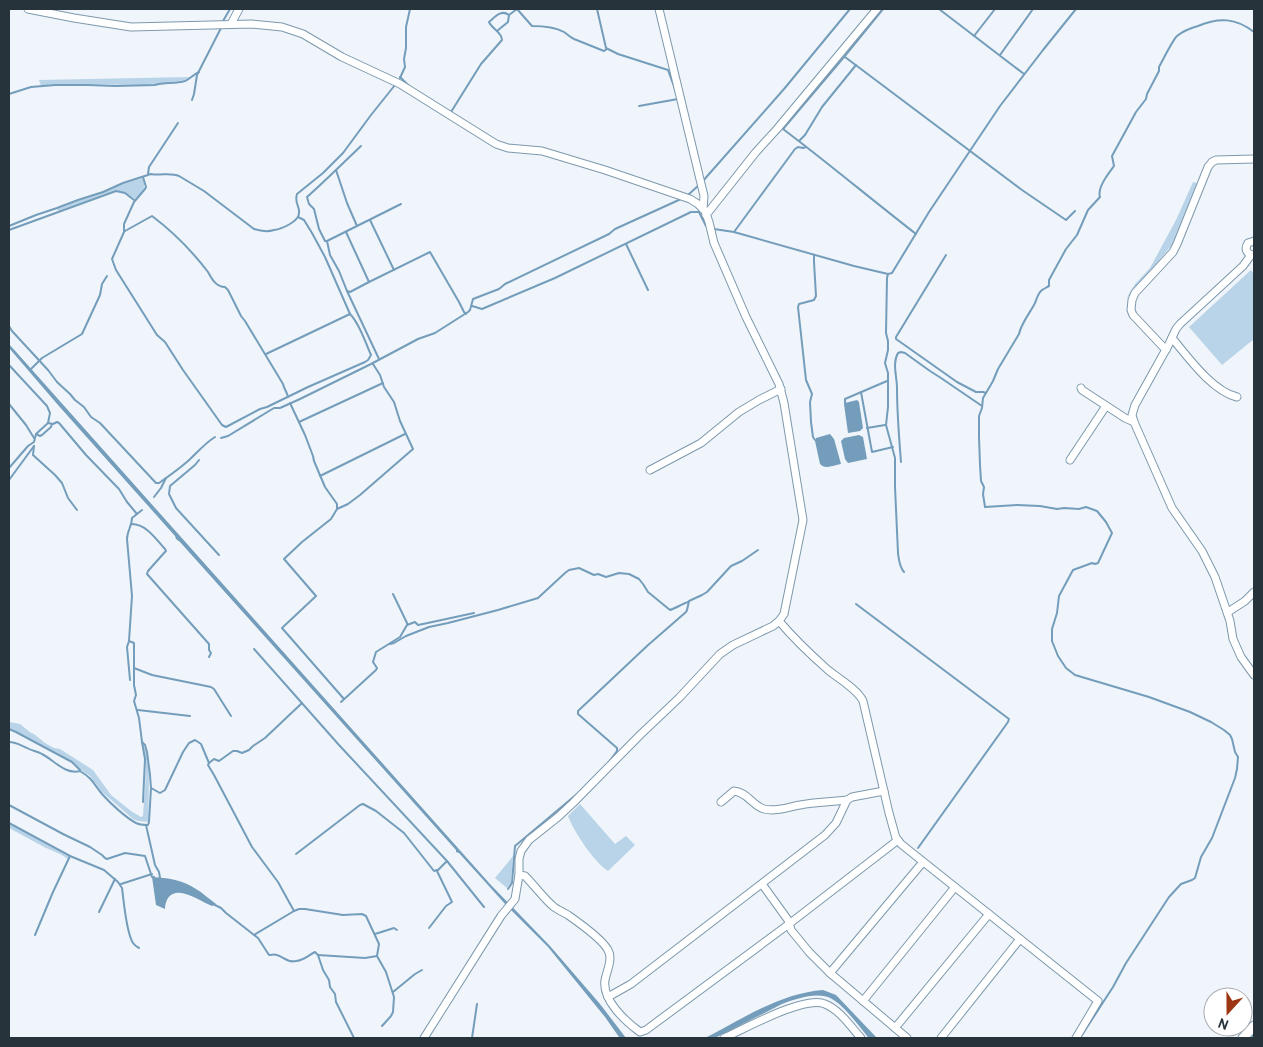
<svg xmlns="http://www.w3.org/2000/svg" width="1263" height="1047" font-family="Overpass,sans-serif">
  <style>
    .green { fill: #b9d4e8 }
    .water { fill: #749dbb }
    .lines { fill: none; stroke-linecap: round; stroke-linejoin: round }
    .stream { stroke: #749dbb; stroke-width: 2 }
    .minor-casing { stroke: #7d98ad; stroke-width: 9 }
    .tertiary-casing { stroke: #7d98ad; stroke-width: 11 }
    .minor { stroke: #fff; stroke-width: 7 }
    .tertiary { stroke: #fff; stroke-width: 9 }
  </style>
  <rect width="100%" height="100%" fill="#eff5fa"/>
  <g class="green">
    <path d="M190 77C180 84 166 80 155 85L54 84 41 86 39 80Z"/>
    <path d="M143 178C146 190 143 191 135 199L125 193 116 190 61 210 58 211 57 209 123 184Z"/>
    <path d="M1193 182 1197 183 1172 245 1126 299 1135 284 1150 268 1176 220Z"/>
    <path d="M1251 270 1254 274V339L1222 365 1189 327Z"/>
    <path d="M9 722 20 724 31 733 34 734 45 743 54 748 60 749 93 770 111 795 131 811 141 817 143 816C144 792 149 767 142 743 153 756 147 801 149 819L148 822 138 821 133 819 102 792 90 776 81 770 72 761 16 731 9 728Z"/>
    <path d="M580 804 615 844 626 836 635 845 608 871C594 862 574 832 568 816Z"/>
    <path d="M9 824 69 857 68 859 60 854 46 848 9 828Z"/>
    <path d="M513 856 511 883 507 888 495 878Z"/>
  </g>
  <g class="water">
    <path d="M9 344 490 884 550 946 600 1004 626 1038H620L619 1037 605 1017 548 947 506 905 459 853 456 852V850L180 542 176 539 175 536 58 405 9 348Z"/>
    <path d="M857 400 859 402 863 428 860 431 848 433 844 404 845 403Z"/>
    <path d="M830 434 834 439 841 464C834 465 825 470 820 464L815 441 816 438Z"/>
    <path d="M859 435 863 437 867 459 848 463 845 459 841 441 844 438Z"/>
    <path d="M152 877C168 878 183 880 196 889 203 893 209 899 216 904L212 906C201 902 178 884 168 898 166 901 165 905 165 909L156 905Z"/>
    <path d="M823 990 836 995 877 1038H869C860 1028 844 1005 832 999 818 991 796 999 782 1004L715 1038H705C742 1019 781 993 823 990Z"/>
  </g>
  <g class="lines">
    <g class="stream">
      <path d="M517 9 532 26C541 26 555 27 564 32 567 34 570 37 574 39 584 43 594 47 604 51L607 49"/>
      <path d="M597 9 606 48 618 54 668 70 676 92"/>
      <path d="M883 9 844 57 783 129C828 163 871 199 916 234"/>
      <path d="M939 9 1024 74"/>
      <path d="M223 21 230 9"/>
      <path d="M497 31 508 22 509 15"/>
      <path d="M974 36 995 9"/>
      <path d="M1000 55 1033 9"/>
      <path d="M845 57 1022 190 1066 220 1075 211"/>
      <path d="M400 77 409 86"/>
      <path d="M400 78 405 67 404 59 406 48V27L410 9"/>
      <path d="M9 94 31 87 55 85H88L115 86 155 85C164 82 175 84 185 81 190 79 194 74 199 72"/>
      <path d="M192 100 194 94 197 75 221 28"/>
      <path d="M639 106 678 99"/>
      <path d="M449 111 451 112 481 64 502 40C502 32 492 29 489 22 495 17 501 9 509 15L517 9"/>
      <path d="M799 141 805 135 822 107 856 65"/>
      <path d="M361 146C343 163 325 181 307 197L309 204 314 209 319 229 325 241H327L401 204"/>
      <path d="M336 170 347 203 357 226"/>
      <path d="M148 174 149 167 178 123"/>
      <path d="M143 177 146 187 145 189 134 202 124 224V232L112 259 116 270 157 335 165 342 183 370 222 425 226 427 260 409 267 407 308 387 365 362 368 360 371 355C365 342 360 324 350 314L266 354"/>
      <path d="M702 182 784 89 850 9"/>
      <path d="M688 195 699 185"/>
      <path d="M298 217 304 220 312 233 325 257 350 314"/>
      <path d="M370 220 394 270"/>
      <path d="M9 226 36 215 57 208 78 200 103 192 123 183 151 174C160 176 170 172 179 176L204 191 254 229C260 231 268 232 274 230 281 229 299 222 299 213 300 206 294 203 297 194L323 173 343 153 371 115 395 85"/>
      <path d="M714 229 734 232 854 266 888 274"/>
      <path d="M9 230 116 191 125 193 134 200"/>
      <path d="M125 231 152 216C172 231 192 251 208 272 212 279 216 287 225 287L228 290 241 316 245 321 283 384C284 389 287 392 288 397"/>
      <path d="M346 232 369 282"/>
      <path d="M734 232 795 149 798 147 803 148 806 147"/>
      <path d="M327 241 330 255 339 271 347 291 379 359"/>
      <path d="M626 244 648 290"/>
      <path d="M814 255V262L816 296 814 300 799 304 798 307 806 380 812 394 810 402 811 422 813 437 815 440"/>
      <path d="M946 255 896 337V339L957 382 976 392H983L986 393"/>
      <path d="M347 291 350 292 369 282 430 252 459 302 464 312 466 314"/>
      <path d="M472 306 482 309 555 278 691 212H699L706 226"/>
      <path d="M9 326 12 331 48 370 57 382 70 394 75 400 84 407 91 417 100 423 156 483H159C169 476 179 469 188 461 197 453 205 443 215 437"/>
      <path d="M9 365 47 406 50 413 48 423 53 424 57 422 59 423 86 455 119 489 127 502 137 514"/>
      <path d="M30 370 42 358 82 334 100 295 102 284 107 276"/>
      <path d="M861 392 872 452 893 447"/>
      <path d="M290 403 305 435 313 456 314 461 325 487 337 504V509L331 519 302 542 284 559 316 596 315 597 282 628 344 699"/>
      <path d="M845 403V399L887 381"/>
      <path d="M9 404 26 425 34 438"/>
      <path d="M299 422 383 383"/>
      <path d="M867 428 885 425"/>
      <path d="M36 434 40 436 42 435 51 427 52 424"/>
      <path d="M221 438 228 436 274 408H280L300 399 371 364 418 339 435 333 468 312 470 310 473 299 499 289 505 284 609 234 615 229 681 199"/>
      <path d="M34 446 33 455 55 475 62 483 68 498 77 510"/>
      <path d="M199 460 195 465 170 486 169 494 176 508 219 555"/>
      <path d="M901 462C899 437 897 413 897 388 897 377 892 363 898 353L901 352 905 353 930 371 941 378 982 406"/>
      <path d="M9 468 28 446 34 442 36 434 48 423"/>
      <path d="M320 476 405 434"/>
      <path d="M9 480 34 446"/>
      <path d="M154 497 161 488 166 478"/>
      <path d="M337 509 348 504 360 495 413 449 400 421 394 402 384 387 380 375 373 364"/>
      <path d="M132 524C146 524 156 539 165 549L166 551 164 553 148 571 147 574 209 644V650L211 653 209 657"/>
      <path d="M904 572C899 566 899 560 898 553L895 487V458L886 425 888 407V373L885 363 888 350V341L886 333 887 278 888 274 892 273 929 212 1000 106 1043 50 1076 9"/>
      <path d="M856 604 1009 719 1008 722 918 848"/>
      <path d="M407 625 415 622 418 625 423 624 474 613"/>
      <path d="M129 641 127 647 130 680"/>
      <path d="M390 644 394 643 406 636 429 627 448 623 498 610 538 598 565 573 569 570 579 568 594 575 598 574 606 577 619 573 629 574 639 579 643 584 648 592 670 610C676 608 682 604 688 602"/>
      <path d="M254 649 339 745 447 861 484 907"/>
      <path d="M134 668 152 675 211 687 214 689 231 716"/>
      <path d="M341 702 376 670 377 668 373 662 376 652 400 637 407 625V623L393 594"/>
      <path d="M138 710 190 716"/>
      <path d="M9 729 16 732 72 762 80 770"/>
      <path d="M9 742C16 742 20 745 27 748 32 751 37 751 42 754 54 760 65 775 80 771 93 779 93 783 102 794 110 803 125 817 136 823 140 825 143 825 148 825L149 822 151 788 150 775 147 752 145 745 142 742 139 718 134 701 136 695 134 685V643L129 641 132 596 127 539C127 531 132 526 132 518L142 510"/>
      <path d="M142 742 145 759 143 802"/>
      <path d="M609 762 617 751V748L578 714V711L647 646 686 612 687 610 689 601 702 595 707 592 731 566 742 561 758 550"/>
      <path d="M209 763 214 759 219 761 233 751H237L242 753 249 750 253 746 265 738 302 703"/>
      <path d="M151 788 160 793 165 790 183 752 189 743 195 740 201 744 209 763 208 765 214 775 252 847 278 882 294 911 299 909H305L343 915 362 914 366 916 379 944 377 956 365 958 318 955"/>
      <path d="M9 805 63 834 90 847 102 855 105 858 107 859 125 853 145 856 152 877H154"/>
      <path d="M9 823 70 856 104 870 118 882 122 888C124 902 126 932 133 943 135 946 137 947 139 948"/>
      <path d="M146 825 155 865 159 872 160 878"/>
      <path d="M296 854 360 805 363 804 376 811 404 833 434 871 437 870"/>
      <path d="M121 884 152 874"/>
      <path d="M508 889 512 883 515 846 577 794"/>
      <path d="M213 904 221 908 226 913 258 938 269 955C272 955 274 954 277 955 284 957 287 963 296 961 303 961 309 955 315 952L318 955 323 970 329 980 330 987 335 994 336 1002 354 1038"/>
      <path d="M99 912 115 879"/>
      <path d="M429 928 446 906 452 902 437 871 447 861"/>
      <path d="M375 934 394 928 397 930"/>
      <path d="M35 935 53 892 70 856"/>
      <path d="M254 935 294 911"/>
      <path d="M377 956 386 972 394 997 393 1012 391 1016 382 1026"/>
      <path d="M393 992 415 974 422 970"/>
      <path d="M472 1038 477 1004"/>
      <path d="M1080 1038 1113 987 1126 963 1169 897 1181 884 1192 880 1195 878 1201 857 1212 838 1235 778 1237 769 1238 757 1235 752 1232 739 1230 735 1224 730 1211 722 1190 712 1149 697 1075 675 1066 668 1058 656 1052 641V629L1057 613 1059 596 1073 570 1092 563 1095 564 1098 563 1112 533 1106 522 1097 511 1086 507 1079 509 1064 508 1057 509 1040 506 1017 505 985 507 983 494 984 487 981 481 980 465 979 437V416L982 408 983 398 986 393 993 381 998 369 1019 334C1021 324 1029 314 1034 305 1037 300 1037 294 1042 290 1044 289 1047 287 1049 286V280L1066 249 1077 235 1088 210 1100 197C1097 188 1108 174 1114 166L1112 156 1136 112 1146 99 1147 94 1159 71V67C1163 60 1172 41 1177 36 1183 31 1191 28 1198 26 1219 17 1236 18 1254 32"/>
      <path d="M1250 1038 1254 1034"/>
    </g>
    <g class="minor-casing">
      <g id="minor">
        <path d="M28 9 74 18 131 27 252 24 282 27 303 34 342 57 400 84 496 144 508 148 542 151 605 170 690 199 698 204 705 211 709 222 714 243 746 317 779 384 784 403 803 520 784 614 779 621 773 626 733 645 720 654 679 698 640 735 573 803 558 817 529 840 521 851 519 859V875L515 899 501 916 424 1038"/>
        <path d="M659 9 704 196 703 209"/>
        <path d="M231 24 239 9"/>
        <path d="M706 215 756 152 777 129 877 9"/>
        <path d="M1251 255 1243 266 1180 324 1176 329 1169 344 1135 405 1132 415 1134 422 1172 508 1202 551 1215 577 1230 621 1233 639 1241 657 1254 675"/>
        <path d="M1254 255C1247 255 1244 249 1248 243L1254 241"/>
        <path d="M1172 338C1188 357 1212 391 1237 397"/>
        <path d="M1166 350 1133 315 1131 310 1132 300 1135 293 1173 252 1177 244 1208 167 1212 162 1216 160 1254 159"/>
        <path d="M1081 388 1082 390 1125 418 1134 422"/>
        <path d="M1070 460 1106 406"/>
        <path d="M650 470 701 443 739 412 759 400 781 389"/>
        <path d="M1228 612 1245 601 1254 592"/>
        <path d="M779 621C795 640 810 654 828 670 839 679 857 689 863 701L889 813 896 838 901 844 1098 1001 1076 1038"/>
        <path d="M721 802 734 791C747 792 753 806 764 809 776 812 788 807 800 805 815 802 831 802 847 800"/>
        <path d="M519 875 525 876C534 885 545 900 554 907 558 910 563 912 568 915 578 922 602 939 608 950 613 959 607 970 605 980 602 1000 625 1021 640 1032L646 1030 789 924 898 840"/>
        <path d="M762 884 788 920 791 930 809 952 830 973 907 1038"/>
        <path d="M830 973 923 862"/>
        <path d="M608 997 631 984 825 835 836 823 847 800 852 797 884 791"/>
        <path d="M863 1001 955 887"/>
        <path d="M895 1028 989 914"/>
        <path d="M724 1038C744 1029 805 995 825 1004 840 1010 851 1027 861 1038"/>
        <path d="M941 1038 1020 939"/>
      </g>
    </g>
    <g class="tertiary-casing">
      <path id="tertiary" d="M1243 1038 1254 1026"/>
    </g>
    <use href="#minor" class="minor"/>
    <use href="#tertiary" class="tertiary"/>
  </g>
  <rect width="1263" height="1047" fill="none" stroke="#27333b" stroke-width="20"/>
  <g transform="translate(1228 1012) rotate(201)"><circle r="24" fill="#ffffff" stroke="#a9adb1"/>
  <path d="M0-4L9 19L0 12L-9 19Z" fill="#9d3612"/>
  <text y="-8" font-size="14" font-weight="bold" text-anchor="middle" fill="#27333b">N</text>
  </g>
</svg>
